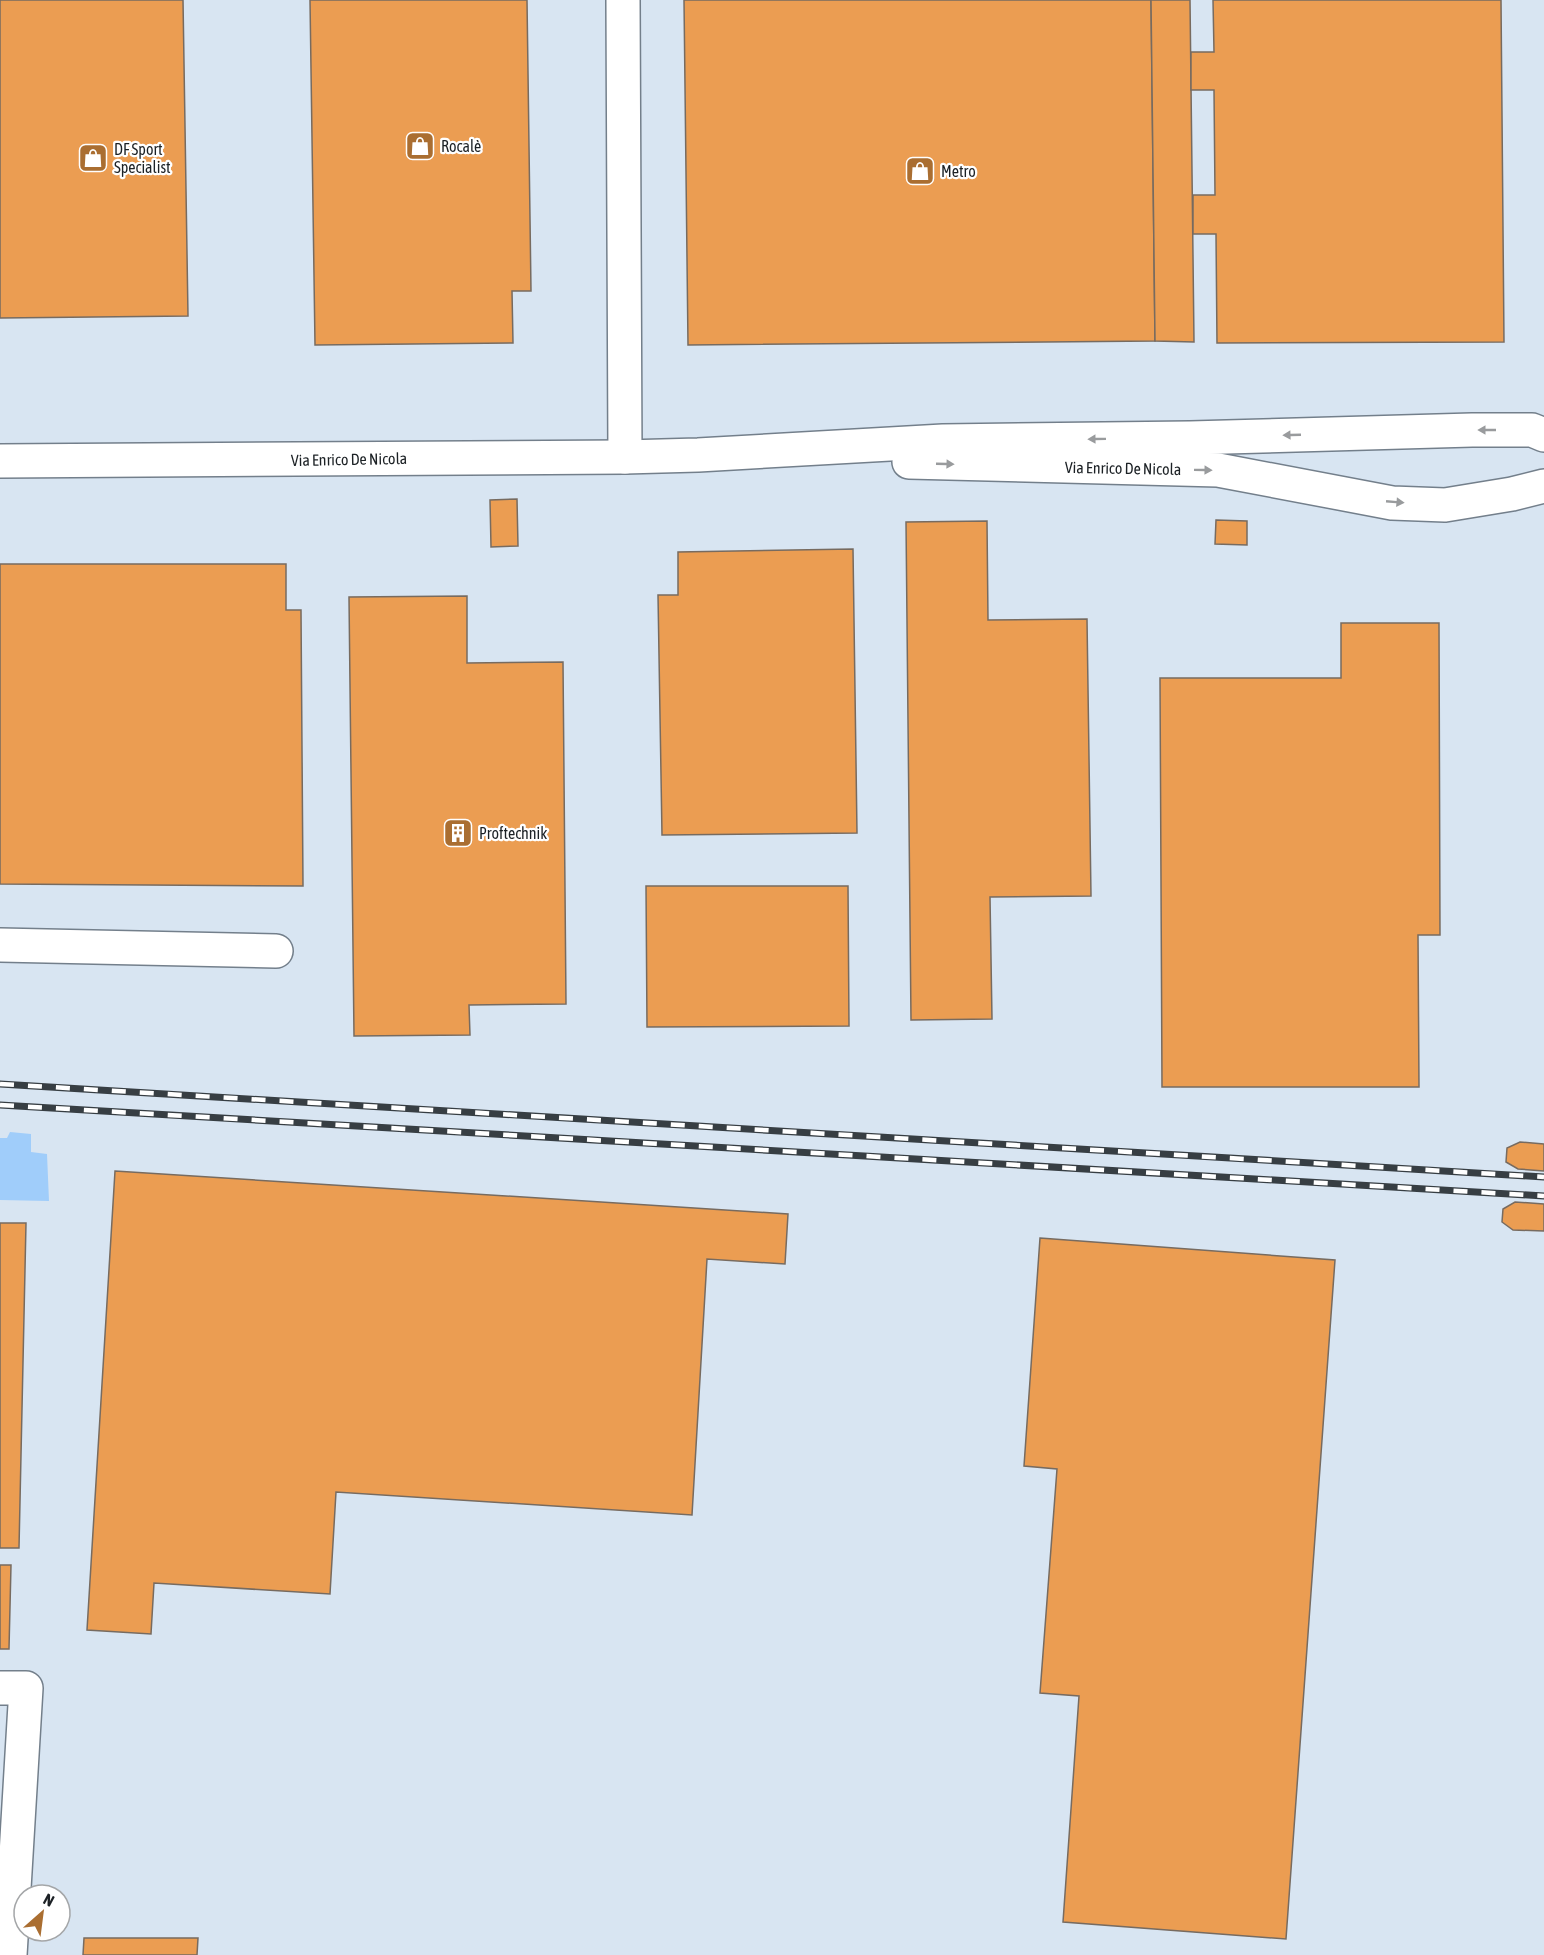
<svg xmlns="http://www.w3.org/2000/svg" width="1544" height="1955" font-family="'Asap Condensed',sans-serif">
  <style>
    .green { fill: #a0cdfa }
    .building { fill: #eb9d52; stroke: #776b60; stroke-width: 1.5 }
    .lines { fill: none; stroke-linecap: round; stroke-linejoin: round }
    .minor-casing { stroke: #737f8b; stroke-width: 36 }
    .minor { stroke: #fff; stroke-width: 33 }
    .rail-casing { stroke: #373e43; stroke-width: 7 }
    .rail { stroke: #fff; stroke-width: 4.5; stroke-dasharray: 14; stroke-linecap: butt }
    .oneway { fill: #999b9d }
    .labels { text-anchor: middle; stroke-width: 4.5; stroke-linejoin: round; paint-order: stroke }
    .poi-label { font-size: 16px; fill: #1c2125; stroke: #fff; text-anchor: start }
    .street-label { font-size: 16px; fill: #1c2125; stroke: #fff }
  </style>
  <rect width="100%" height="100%" fill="#d8e5f2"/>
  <path class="green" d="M10 1132 31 1134V1152L47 1154 49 1201 0 1200V1138H7Z"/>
  <g class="building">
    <path d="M0 0H183L188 316 0 318Z"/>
    <path d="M310 0H527L531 291H512L513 343 315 345Z"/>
    <path d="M684 0H1151L1155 341 688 345Z"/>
    <path d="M1151 0H1190L1194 342 1155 341Z"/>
    <path d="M1213 0H1501L1504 342 1217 343 1216 234H1193V195H1215L1214 90H1191V52H1214Z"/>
    <path d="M517 499 518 546 491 547 490 500Z"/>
    <path d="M1216 520 1247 521V545L1215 544Z"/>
    <path d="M987 521 988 620 1087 619 1091 896 990 897 992 1019 911 1020 906 522Z"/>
    <path d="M853 549 857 833 662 835 658 595H678V552Z"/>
    <path d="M0 564H286V610H301L303 886 0 884Z"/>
    <path d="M467 596V663L563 662 566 1004 469 1005 470 1035 354 1036 349 597Z"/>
    <path d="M1341 623H1439L1440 935H1418L1419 1087H1162L1160 678H1341Z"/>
    <path d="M646 886H848L849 1026 647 1027Z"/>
    <path d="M1520 1142 1544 1144V1171L1518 1169 1506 1162 1507 1148Z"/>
    <path d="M115 1171 788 1214 785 1264 707 1259 692 1515 336 1492 330 1594 154 1583 151 1634 87 1630Z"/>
    <path d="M1515 1202 1544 1204V1231L1513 1230 1502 1222 1503 1209Z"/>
    <path d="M0 1223H26L19 1548H0Z"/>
    <path d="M1040 1238 1335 1260 1286 1939 1063 1922 1079 1696 1040 1693 1057 1469 1024 1466Z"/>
    <path d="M0 1565H11L9 1649H0Z"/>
    <path d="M84 1938H198L197 1955H83Z"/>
  </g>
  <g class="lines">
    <g class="minor-casing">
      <g id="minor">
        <path d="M623 0 625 457"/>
        <path d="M0 461 625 457 698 455 943 441 1190 438 1472 430H1532L1544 435"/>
        <path d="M909 462 1218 470 1392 503 1445 505 1512 494 1544 486"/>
        <path d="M0 945 276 951"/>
        <path d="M0 1688H26L10 1955"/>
      </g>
    </g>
    <use href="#minor" class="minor"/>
    <g class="rail-casing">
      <g id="rail">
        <path d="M0 1084 1544 1177"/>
        <path d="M0 1105 1544 1196"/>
      </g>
    </g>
    <use href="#rail" class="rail"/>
  </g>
  <defs><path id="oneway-solid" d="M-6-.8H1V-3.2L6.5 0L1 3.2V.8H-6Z" transform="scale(1.5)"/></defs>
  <g class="oneway">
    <use href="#oneway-solid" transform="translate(1487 430) rotate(180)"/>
    <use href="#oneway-solid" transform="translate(1292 435) rotate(178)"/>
    <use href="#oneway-solid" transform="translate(1097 439) rotate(179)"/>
    <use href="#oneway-solid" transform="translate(945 464) rotate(2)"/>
    <use href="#oneway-solid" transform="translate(1203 470) rotate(1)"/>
    <use href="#oneway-solid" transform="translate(1395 502) rotate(5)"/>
  </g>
  <defs>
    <g id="shop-square" transform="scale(1.5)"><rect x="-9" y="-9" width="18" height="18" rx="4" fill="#aa6e31" stroke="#fff"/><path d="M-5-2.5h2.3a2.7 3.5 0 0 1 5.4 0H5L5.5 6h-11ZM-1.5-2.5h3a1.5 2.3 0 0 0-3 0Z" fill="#fff"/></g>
    <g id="building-square" transform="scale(1.5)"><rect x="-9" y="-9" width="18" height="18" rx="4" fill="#aa6e31" stroke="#fff"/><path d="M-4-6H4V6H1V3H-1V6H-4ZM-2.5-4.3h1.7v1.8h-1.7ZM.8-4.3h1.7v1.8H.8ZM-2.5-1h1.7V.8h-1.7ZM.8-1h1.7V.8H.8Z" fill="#fff"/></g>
  </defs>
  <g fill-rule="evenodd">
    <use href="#shop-square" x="420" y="146"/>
    <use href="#shop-square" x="93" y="158"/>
    <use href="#shop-square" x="920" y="171"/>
    <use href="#building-square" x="458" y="833"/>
  </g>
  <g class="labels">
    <g class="poi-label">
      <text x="441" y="152">Rocalè</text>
      <text x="114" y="155">DF Sport<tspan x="114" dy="18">Specialist</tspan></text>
      <text x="941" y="177">Metro</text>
      <text x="479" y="839">Proftechnik</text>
    </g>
    <g class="street-label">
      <text transform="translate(349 459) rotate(-1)" y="6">Via Enrico De Nicola</text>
      <text transform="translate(1123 468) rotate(1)" y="6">Via Enrico De Nicola</text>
    </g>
  </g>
  <g transform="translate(42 1913) rotate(28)"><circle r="28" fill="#ffffff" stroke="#a4a6a8" stroke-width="1.5"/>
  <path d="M0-4.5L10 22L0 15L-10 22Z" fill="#aa6e31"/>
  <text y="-9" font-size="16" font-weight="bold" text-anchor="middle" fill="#1c2125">N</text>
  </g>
</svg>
